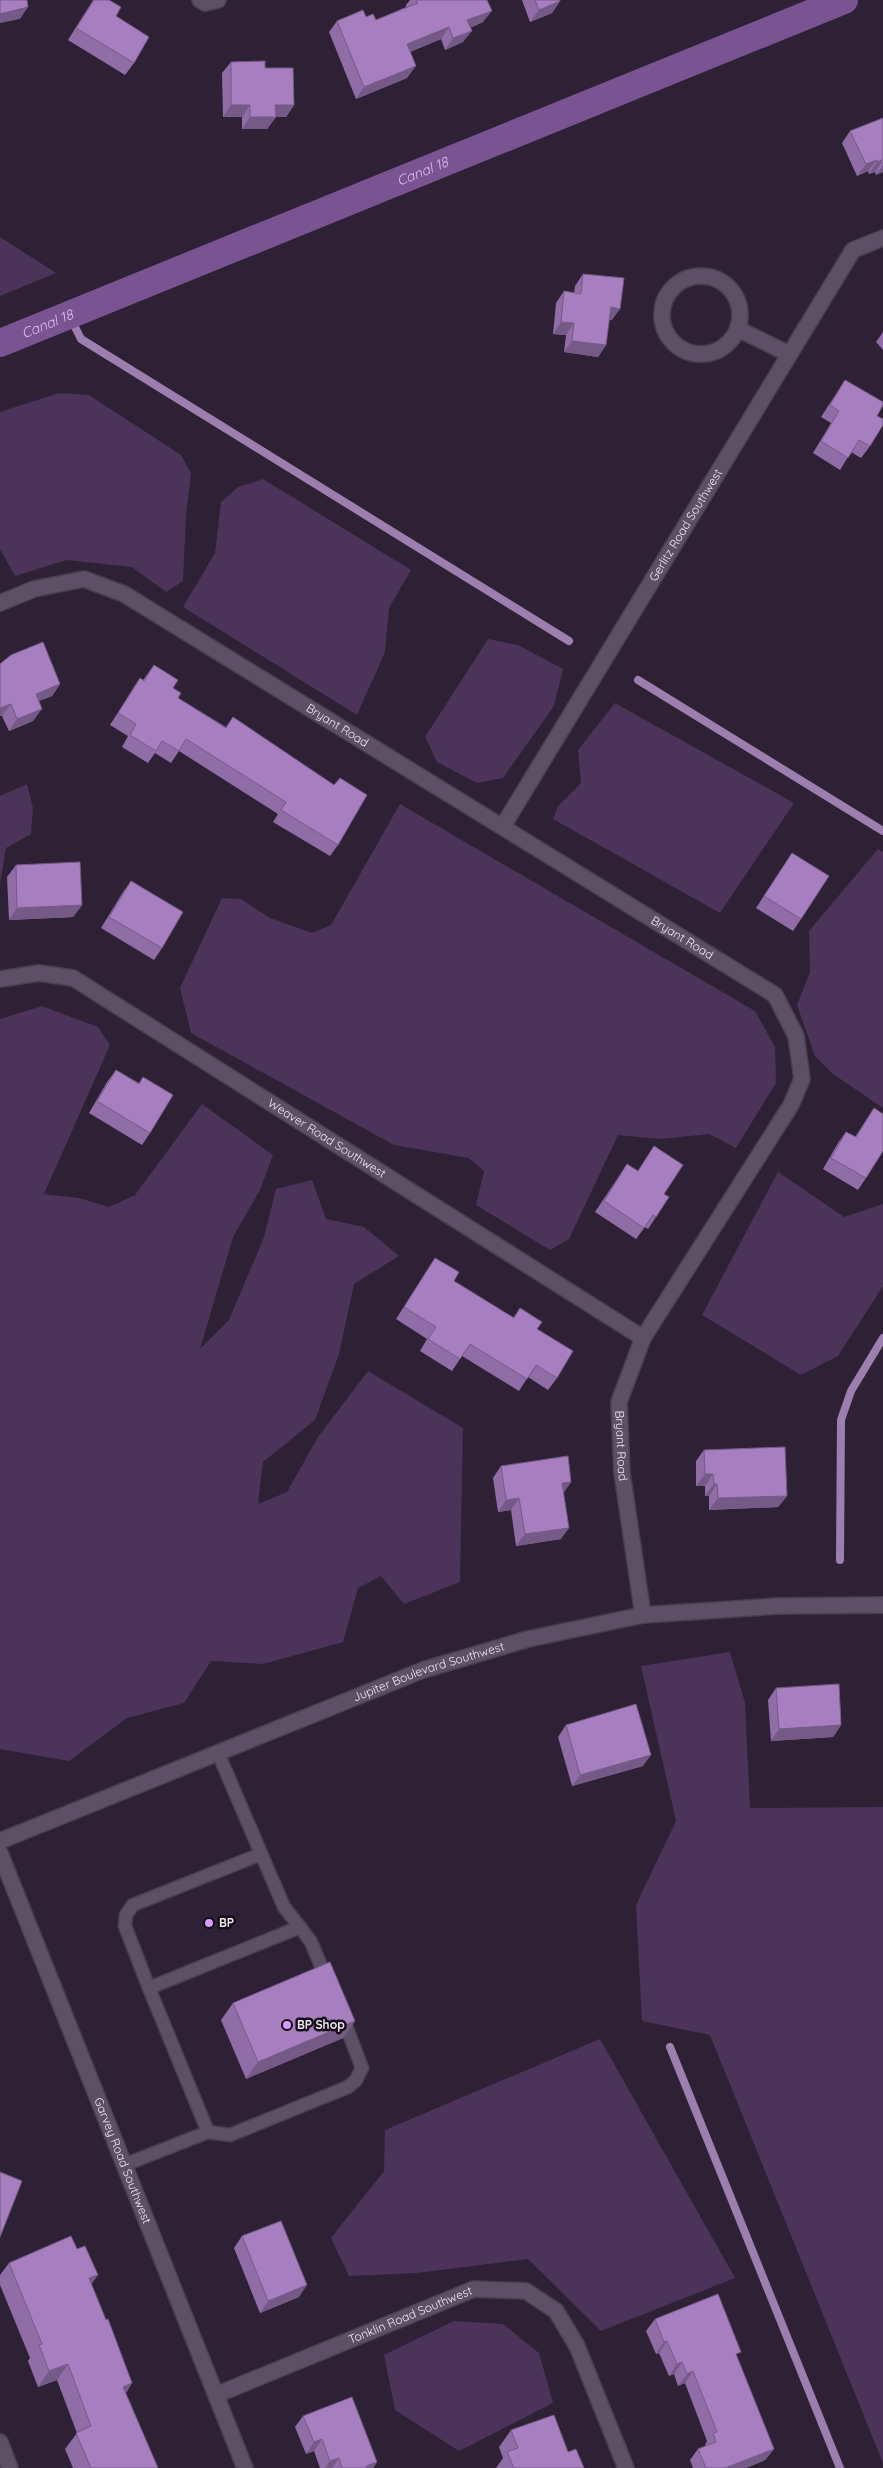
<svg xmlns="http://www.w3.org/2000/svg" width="883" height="2468" font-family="Quicksand,sans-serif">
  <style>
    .green { fill: #4b335a }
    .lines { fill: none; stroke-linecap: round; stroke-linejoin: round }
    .stream { stroke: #9d7faf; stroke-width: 8 }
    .canal { stroke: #7a5392; stroke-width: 28 }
    .lane-casing { stroke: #4a3f50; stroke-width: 15 }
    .street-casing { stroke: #4a3f50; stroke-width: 18 }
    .secondary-casing { stroke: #4a3f50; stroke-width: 18 }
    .lane { stroke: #5d5066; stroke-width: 12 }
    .street { stroke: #5d5066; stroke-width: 15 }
    .secondary { stroke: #5d5066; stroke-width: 15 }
    .wall { fill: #906da6 }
    .shaded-wall { fill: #755987 }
    .building { fill: #a77fc1; stroke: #755987 }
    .poi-dot { fill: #d69bfa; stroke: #130d16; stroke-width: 2 }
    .labels { text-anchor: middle; stroke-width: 5; stroke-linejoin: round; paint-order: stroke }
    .street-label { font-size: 12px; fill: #eee6f4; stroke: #130d16 }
    .poi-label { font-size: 12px; font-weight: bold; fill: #eee6f4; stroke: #130d16; text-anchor: start }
    .water-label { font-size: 14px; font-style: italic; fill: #debef3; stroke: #130d16 }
  </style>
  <rect width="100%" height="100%" fill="#2e2135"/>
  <g class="green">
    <path d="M0 237 56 273 0 296Z"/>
    <path d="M59 393 89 395 181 455 191 473 186 515 183 581 166 592 132 567 66 560 15 576 0 549V412Z"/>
    <path d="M263 479 411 570 389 608 385 652 357 715 183 607 215 553 221 502 238 487Z"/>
    <path d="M488 639 518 645 563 669 554 706 503 778 477 783 437 762 425 737Z"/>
    <path d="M615 703 794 803 720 913 553 819 558 806 581 783 578 750Z"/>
    <path d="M27 784 33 808 31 834 6 848 0 883V796Z"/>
    <path d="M400 804 755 1011 775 1047 776 1083 736 1148 709 1134 660 1139 618 1135 569 1239 550 1250 476 1205 484 1171 469 1158 394 1145 191 1033 180 988 222 898 241 899 270 918 312 933 331 925Z"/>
    <path d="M878 849 883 852V1108L833 1074 815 1056 797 1005 810 972 809 931Z"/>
    <path d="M42 1006 98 1027 110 1045 44 1194 79 1198 109 1207 135 1195 202 1104 273 1155 260 1190 233 1237 200 1349 229 1320 264 1237 276 1189 312 1180 326 1219 364 1227 399 1256 354 1284 339 1354 315 1420 263 1462 258 1504 287 1492 318 1437 368 1371 463 1428 460 1582 404 1604 381 1576 358 1588 343 1642 263 1664 211 1661 184 1703 127 1718 69 1761 0 1749V1019Z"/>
    <path d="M778 1172 844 1217 883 1204V1286L838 1356 801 1375 702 1315Z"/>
    <path d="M730 1652 745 1703 750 1808 883 1807V2463L710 2035 642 2021 636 1905 676 1821 641 1666Z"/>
    <path d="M600 2039 735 2278 601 2331 528 2259 417 2273 349 2276 331 2238 384 2171 385 2130Z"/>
    <path d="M454 2321 503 2324 539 2353 553 2403 459 2451 395 2410 384 2355Z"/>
  </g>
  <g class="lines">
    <g class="stream">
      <path d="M69 315 81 339 569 641"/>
      <path d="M638 680 883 831"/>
      <path d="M840 1560 841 1420 851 1391 883 1338"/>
      <path d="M670 2047 840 2468"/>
    </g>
    <path class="canal" id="s1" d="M0 343 844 0"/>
    <g class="lane-casing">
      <g id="lane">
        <path d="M300 1927 311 1942 327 1980"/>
        <path d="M149 1988 125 1926 126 1915 133 1905 261 1854"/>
        <path d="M208 2132 230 2135 348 2087 356 2080 362 2068 342 2015"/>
        <path d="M124 2165 208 2132 149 1988 300 1927 284 1907 218 1753"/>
      </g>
    </g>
    <g class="street-casing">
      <g id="street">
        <path d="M200 0 205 3 218 0"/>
        <circle cx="701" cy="315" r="39"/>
        <path d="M738 329 789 354"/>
        <path id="s2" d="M0 603 34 589 84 579 124 594 775 995 796 1036 802 1079 791 1105 643 1338 619 1402 622 1473 643 1615"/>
        <path id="s3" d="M503 826 853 250 883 238"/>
        <path id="s4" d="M0 979 39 973 73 978 643 1338"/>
        <path id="s5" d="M216 2395 474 2289 526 2291 556 2311 577 2346 626 2468"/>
        <path d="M0 2442 10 2468"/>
      </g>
    </g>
    <g class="secondary-casing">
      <g id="secondary">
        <path id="s6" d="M0 1841 423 1670 528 1639 643 1615 778 1606 883 1605"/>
        <path id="s7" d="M0 1853 245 2468"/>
      </g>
    </g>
    <use href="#lane" class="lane"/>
    <use href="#street" class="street"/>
    <use href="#secondary" class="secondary"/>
  </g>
  <g class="wall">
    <path d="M93 0H109L134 63 125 75 68 40Z"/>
    <path d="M410 0H487L483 22 470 28 463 42 445 50 441 39 410 52 407 78 356 99 329 32 337 21 366 17 376 20 406 7V5Z"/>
    <path d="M522 0H560V1L552 13 530 22Z"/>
    <path d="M231 62 265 68 294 105 286 117H276L267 129H242V117H223L222 73Z"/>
    <path d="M883 118V172L876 175 875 172 869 174 868 171 857 176 842 143 850 131Z"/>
    <path d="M583 274 612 320H609L606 345 598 357 564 352 566 335 553 334 556 303 564 291 574 293 575 286Z"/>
    <path d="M883 332V350L876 342Z"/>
    <path d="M845 380 877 416 870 446 861 458 851 452 840 470 813 453 831 423 821 417Z"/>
    <path d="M0 664 60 684 52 696 38 701 33 721 9 731 2 716Z"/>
    <path d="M154 665 173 688 178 698 226 727 233 717 338 845 330 856 273 822 278 814 179 751 171 763 155 753 148 763 122 747 128 736 110 725 140 678 143 680Z"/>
    <path d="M792 853 801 919 793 931 756 908Z"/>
    <path d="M16 865 82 905 73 917 9 920 7 877Z"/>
    <path d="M131 881 162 948 154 960 101 928 123 892Z"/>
    <path d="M116 1070 139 1083 143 1077 150 1133 142 1145 89 1113 107 1082Z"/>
    <path d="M874 1108 866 1178 858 1190 823 1169 838 1143 846 1132 855 1137Z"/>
    <path d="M627 1164 664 1194 656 1217 648 1229 645 1227 636 1239 595 1212Z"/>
    <path d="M435 1258 454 1281 513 1318 520 1308 537 1329 557 1378 548 1390 528 1377 519 1391 462 1356 452 1371 420 1351 427 1339 396 1319Z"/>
    <path d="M704 1450 787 1496 778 1507 709 1510V1496H705V1486H696V1461Z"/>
    <path d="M501 1466 571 1482 564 1492 561 1539 516 1546 511 1510 498 1512 493 1478Z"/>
    <path d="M776 1688 841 1725 833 1737 771 1741 768 1700Z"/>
    <path d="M566 1725 643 1766 572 1786 558 1737Z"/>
    <path d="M233 2003 355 2021 343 2038 246 2079 221 2020Z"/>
    <path d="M242 2236 299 2297 260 2313 234 2248Z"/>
    <path d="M77 2249 98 2275 91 2284 132 2383 126 2393 158 2468H73L65 2449 77 2433 57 2380 38 2387 28 2361 30 2358 0 2285V2275L9 2263Z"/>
    <path d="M655 2319 737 2357 774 2449 765 2460 746 2468H693L690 2460 698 2449 705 2446V2445L707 2441 685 2383 678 2386 674 2374 669 2376 659 2353 656 2354 646 2331Z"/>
    <path d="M303 2416 377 2462 373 2468H320L314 2451 306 2454 295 2427Z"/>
    <path d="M511 2430 568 2452 584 2468H496L503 2458 499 2447Z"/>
  </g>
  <g class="shaded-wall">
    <path d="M560 1 552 13 530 22 539 10Z"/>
    <path d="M28 7 20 19 0 23V14Z"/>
    <path d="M492 11 483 22 459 32 467 20Z"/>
    <path d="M449 27 441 39 399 56 407 44Z"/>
    <path d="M472 31 463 42 445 50 453 38Z"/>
    <path d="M416 66 407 78 356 99 364 87Z"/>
    <path d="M231 105H250L242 117H223Z"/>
    <path d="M275 105H294L286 117H276L267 129H242L250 117Z"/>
    <path d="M877 160 868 171 857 176 866 164Z"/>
    <path d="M883 160 875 172 869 174 877 162Z"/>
    <path d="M883 165V172L876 175Z"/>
    <path d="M611 307 620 309 612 320 602 319Z"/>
    <path d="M561 322 574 323 566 335 553 334Z"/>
    <path d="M572 341 606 345 598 357 564 352Z"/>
    <path d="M60 684 52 696 27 706 36 694Z"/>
    <path d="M11 704 2 716H0V708Z"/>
    <path d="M42 709 33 721 9 731 17 719Z"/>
    <path d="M82 905 73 917 9 920 17 908Z"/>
    <path d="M705 1474H713L705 1486H696Z"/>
    <path d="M571 1482 563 1493 562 1483Z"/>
    <path d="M714 1484H717L709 1496H705Z"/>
    <path d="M787 1496 778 1507 709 1510 718 1498Z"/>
    <path d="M519 1498 511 1510 498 1512 506 1500Z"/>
    <path d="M569 1528 561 1539 516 1546 525 1534Z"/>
    <path d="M841 1725 833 1737 771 1741 779 1729Z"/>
    <path d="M651 1755 643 1766 572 1786 580 1775Z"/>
    <path d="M355 2021 343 2038 246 2079 258 2062Z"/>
    <path d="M98 2275 86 2291 89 2278Z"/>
    <path d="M307 2285 299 2297 260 2313 268 2301Z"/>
    <path d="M667 2341 659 2353 656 2354 664 2342Z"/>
    <path d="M682 2362 674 2374 669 2376 677 2364Z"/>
    <path d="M68 2364 57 2380 38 2387 49 2371Z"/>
    <path d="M693 2371 685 2383 678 2386 687 2374Z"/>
    <path d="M132 2383 121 2399 123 2387Z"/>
    <path d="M322 2439 314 2451 306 2454 314 2442Z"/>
    <path d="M774 2449 765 2460 746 2468H725Z"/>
    <path d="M339 2458 332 2468H325L330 2461Z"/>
    <path d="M377 2462 373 2468H365L366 2466Z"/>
  </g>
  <g class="building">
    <path d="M0 0H27L28 7 0 14Z"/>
    <path d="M94 0H109L121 7 116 16 149 37 134 63 76 28Z"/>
    <path d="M416 0H487L492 11 467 20 472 31 453 38 449 27 407 44 416 66 364 87 337 21 363 10 366 17 373 14 376 20 418 3Z"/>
    <path d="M535 0H560V1L539 10Z"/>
    <path d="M265 61V68H293L294 105H275L276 117H250V105H231V62Z"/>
    <path d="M883 118V160L877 162V160L866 164 850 131Z"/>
    <path d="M583 274 624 278 620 309 611 307 606 345 572 341 574 323 561 322 564 291 581 294Z"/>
    <path d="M845 380 883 402V405L877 416 883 419V425L870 446 859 440 848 458 821 441 839 411 830 405Z"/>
    <path d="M43 642 60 684 36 694 42 709 17 719 11 704 0 708V664L11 655Z"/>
    <path d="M154 665 178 680 173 688 181 693 178 698 226 728 233 717 334 785 340 778 367 795 338 845 281 810 286 802 186 739 179 751 162 741 156 751 130 735 136 724 118 713 140 678 144 681Z"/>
    <path d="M792 853 829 876 801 919 764 896Z"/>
    <path d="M80 862 82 905 17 908 16 865Z"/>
    <path d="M131 881 183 912 162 948 109 917Z"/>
    <path d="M116 1070 139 1084 143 1077 173 1095 150 1133 97 1101Z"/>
    <path d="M874 1108 883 1114V1151L866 1178 831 1158 846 1132 856 1137Z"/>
    <path d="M654 1146 683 1165 664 1194 669 1197 656 1217 653 1215 644 1228 604 1201 627 1164 638 1171Z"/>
    <path d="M435 1258 459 1272 454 1281 514 1318 520 1308 542 1322 537 1329 573 1351 557 1378 536 1365 527 1379 470 1344 460 1359 428 1339 436 1327 404 1307Z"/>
    <path d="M785 1447 787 1496 718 1498 717 1484H714L713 1474H705L704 1450Z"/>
    <path d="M568 1456 571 1482 562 1483 569 1528 525 1534 519 1498 506 1500 501 1466Z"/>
    <path d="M839 1684 841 1725 779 1729 776 1688Z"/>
    <path d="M636 1704 651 1755 580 1775 566 1725Z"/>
    <path d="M330 1962 355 2021 258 2062 233 2003Z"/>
    <path d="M0 2172 22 2181 0 2237Z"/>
    <path d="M281 2221 307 2285 268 2301 242 2236Z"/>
    <path d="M71 2236 77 2249 85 2246 98 2275 89 2278 106 2320 108 2319 132 2383 123 2387 158 2468H91L76 2433 91 2426 68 2364 49 2371 39 2345 42 2344 9 2263Z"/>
    <path d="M718 2294 741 2352 736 2354 774 2449 725 2468H706L698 2449 716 2442 713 2433 717 2432 693 2371 687 2374 682 2362 677 2364 667 2341 664 2342 655 2319Z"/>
    <path d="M352 2397 377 2462 366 2466 367 2468H342L339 2458 330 2461 322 2439 314 2442 303 2416Z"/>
    <path d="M554 2415 568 2452 576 2449 584 2468H514L507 2452 518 2448 511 2430Z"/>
  </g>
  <g class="poi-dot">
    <circle cx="209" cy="1923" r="5"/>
    <circle cx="287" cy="2025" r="5"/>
  </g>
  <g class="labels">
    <g class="street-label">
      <text dy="4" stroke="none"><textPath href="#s3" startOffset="352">Gerlitz Road Southwest</textPath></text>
      <text dy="4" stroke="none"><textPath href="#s2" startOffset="381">Bryant Road</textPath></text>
      <text dy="4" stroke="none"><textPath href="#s2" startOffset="786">Bryant Road</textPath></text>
      <text dy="4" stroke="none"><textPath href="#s4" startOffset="374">Weaver Road Southwest</textPath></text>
      <text dy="4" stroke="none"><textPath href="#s2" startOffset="1401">Bryant Road</textPath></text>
      <text dy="4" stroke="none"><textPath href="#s6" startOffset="461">Jupiter Boulevard Southwest</textPath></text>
      <text dy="4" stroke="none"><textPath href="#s7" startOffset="331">Garvey Road Southwest</textPath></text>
      <text dy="4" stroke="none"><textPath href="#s5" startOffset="210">Tonklin Road Southwest</textPath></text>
    </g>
    <g class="poi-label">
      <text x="219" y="1927">BP</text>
      <text x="297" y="2029">BP Shop</text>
    </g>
    <g class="water-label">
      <text dy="5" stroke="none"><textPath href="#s1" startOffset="456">Canal 18</textPath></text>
      <text dy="5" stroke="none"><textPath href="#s1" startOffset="51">Canal 18</textPath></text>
    </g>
  </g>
</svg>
